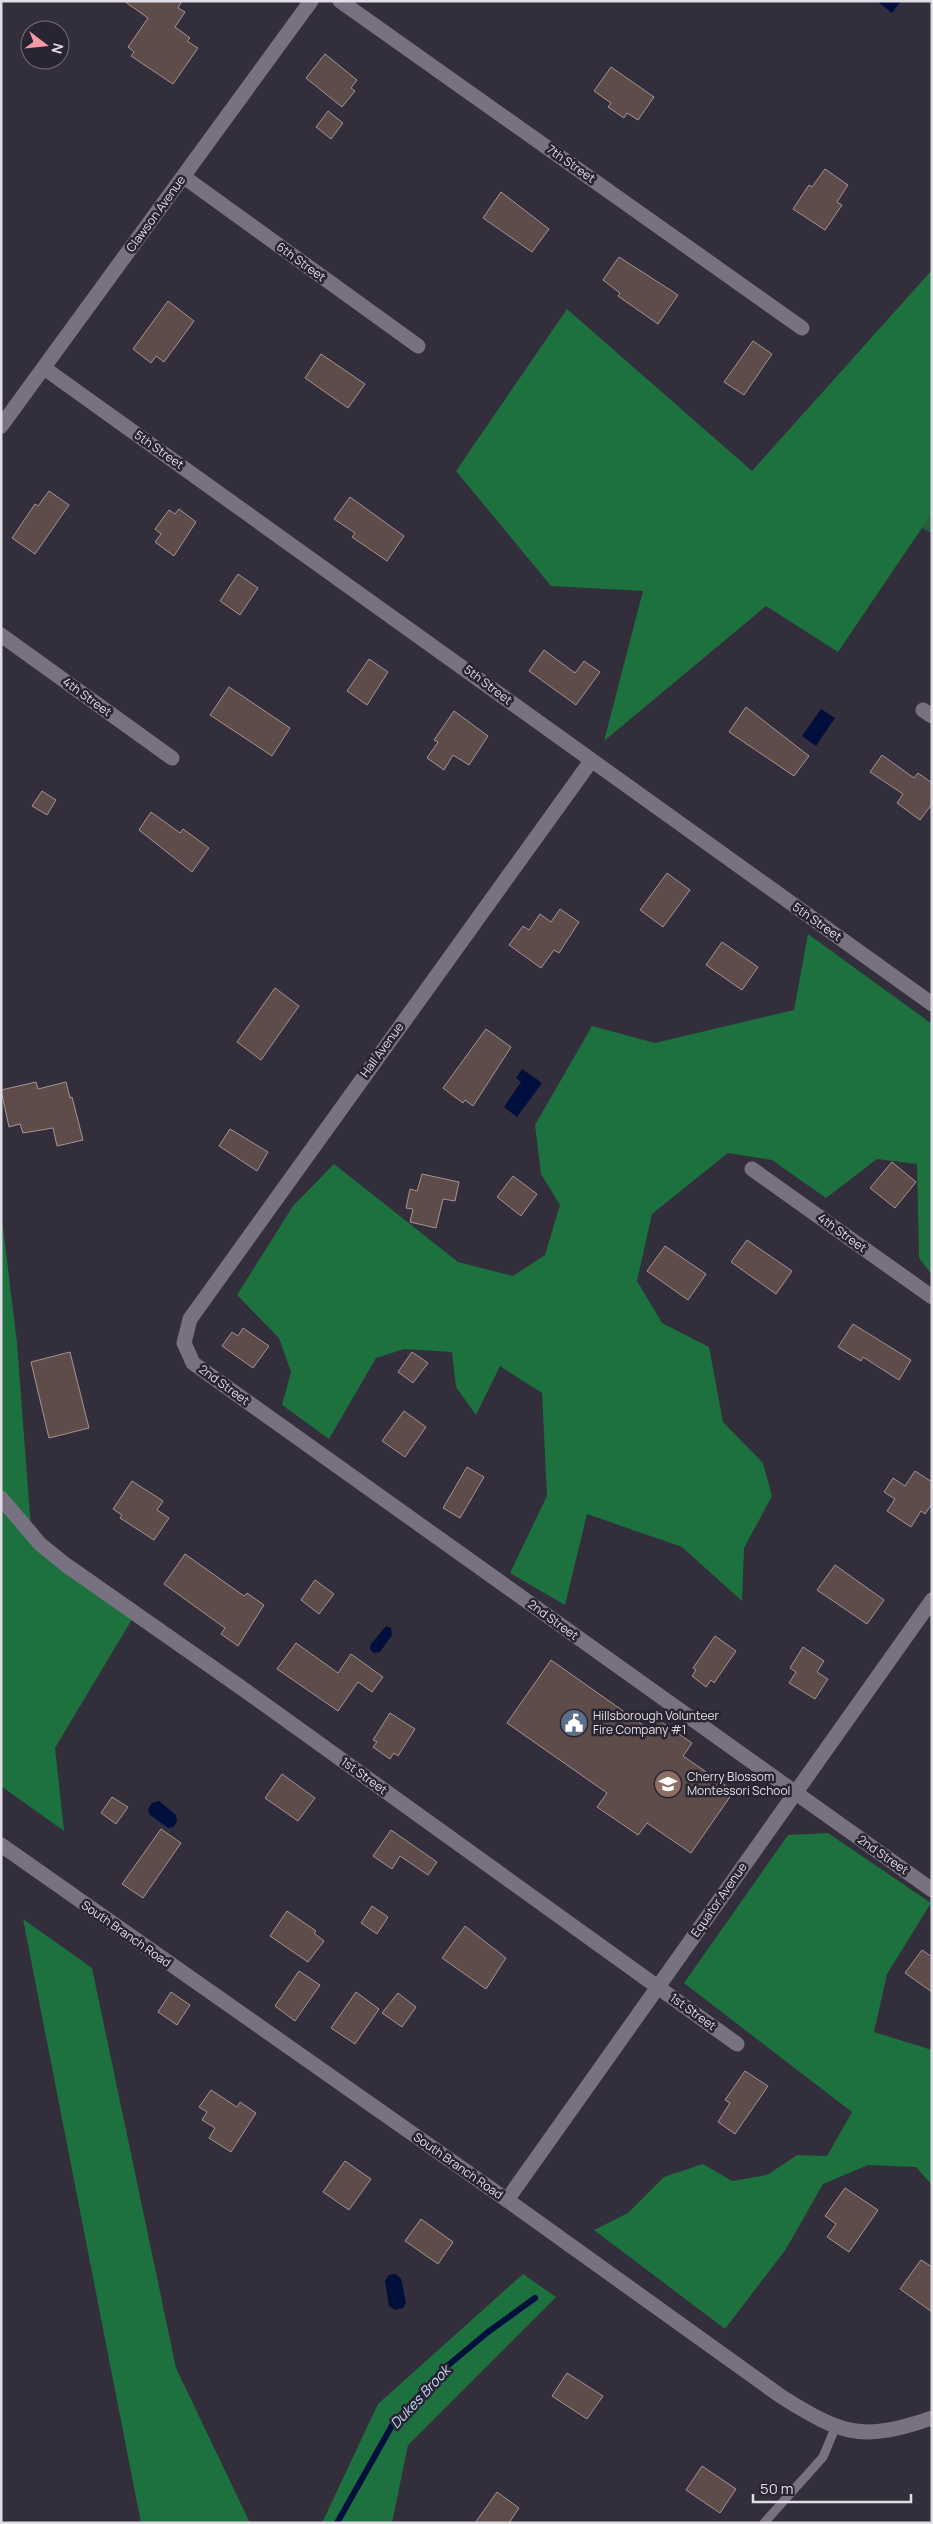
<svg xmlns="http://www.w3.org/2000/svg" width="933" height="2524" font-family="Manrope,sans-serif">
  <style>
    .green { fill: #28603c }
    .forest { fill: #1c713f }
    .water { fill: #000f3b }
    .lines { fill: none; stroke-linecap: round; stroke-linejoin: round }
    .stream { stroke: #000f3b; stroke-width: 6 }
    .building { fill: #5e4c4b; stroke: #a79392 }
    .lane { stroke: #777181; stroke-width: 9 }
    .street { stroke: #777181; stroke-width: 15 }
    .secondary { stroke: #777181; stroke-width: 15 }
    .labels { text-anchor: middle; stroke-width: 5; stroke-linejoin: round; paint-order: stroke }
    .street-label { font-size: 12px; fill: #e0dde6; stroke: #292431 }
    .poi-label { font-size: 12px; fill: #e0dde6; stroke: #292431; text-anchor: start }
    .water-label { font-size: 14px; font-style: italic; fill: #c1d8fd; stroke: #292431 }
  </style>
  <rect width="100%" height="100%" fill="#332e3b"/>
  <path class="green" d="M932 513V533L922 528Z"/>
  <g class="forest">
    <path d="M932 270V513L838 652 766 606 604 741 643 591 551 586 456 471 567 309 752 471Z"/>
    <path d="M808 934 932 1024V1275L919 1258 917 1164 877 1159 826 1198 772 1160 728 1153 652 1214 637 1281 662 1323 709 1347 723 1422 763 1463 772 1496 744 1548 742 1601 682 1547 587 1514 565 1605 510 1573 547 1496 542 1393 500 1366 476 1415 456 1387 452 1352 404 1349 376 1358 329 1439 282 1405 291 1372 279 1338 237 1295 293 1206 334 1164 458 1262 513 1276 545 1255 560 1205 541 1174 535 1125 592 1026 655 1043 794 1010Z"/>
    <path d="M1 1211 17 1343 32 1542 134 1616 55 1748 64 1831 1 1786Z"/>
    <path d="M828 1833 931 1903 887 1974 874 2032 932 2050V2185L916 2167 868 2165 823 2184 786 2249 725 2329 594 2230 628 2213 664 2177 703 2164 732 2181 767 2175 797 2155 827 2156 852 2112 684 1983 788 1835Z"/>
    <path d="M23 1919 92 1968 176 2368 250 2523H141Z"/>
    <path d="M523 2274 556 2297 408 2445 392 2523H322L378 2404Z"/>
  </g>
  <g class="water">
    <path d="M877 1H901L892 13Z"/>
    <path d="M821 709 835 718 816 746 802 736Z"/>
    <path d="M522 1069 542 1083 517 1117 504 1107 521 1082 516 1078Z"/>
    <path d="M386 1626 391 1628 392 1635 380 1652 374 1653 370 1649 371 1644Z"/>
    <path d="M159 1801 176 1815 177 1822 173 1827 168 1828 149 1814 148 1809 152 1803Z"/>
    <path d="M396 2274 401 2279 406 2303 403 2308 395 2310 389 2306 385 2281 389 2275Z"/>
  </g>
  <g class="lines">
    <path class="stream" d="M337 2523 394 2422 446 2367 488 2332 535 2298"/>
  </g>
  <g class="building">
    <path d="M124 1H182L178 8 185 12 175 27 190 38 187 41 198 48 173 84 131 56 134 52 128 47 148 18Z"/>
    <path d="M325 54 357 80 351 88 355 91 342 107 306 78Z"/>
    <path d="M611 67 654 97 638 120 627 113 624 118 608 107 611 103 594 91Z"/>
    <path d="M328 111 343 123 331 139 316 127Z"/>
    <path d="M825 169 848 185 837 202 842 205 825 230 793 209 809 185 812 187Z"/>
    <path d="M501 192 549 229 532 252 483 218Z"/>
    <path d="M619 257 678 295 658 324 618 296 620 293 603 280Z"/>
    <path d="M168 301 194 321 164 362 156 356 151 363 133 349Z"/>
    <path d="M753 341 772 354 744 395 724 382Z"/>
    <path d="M321 354 365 384 348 408 305 378Z"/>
    <path d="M49 491 69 505 35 554 12 538 35 504 38 506Z"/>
    <path d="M350 497 404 536 387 561 352 537 355 533 334 519Z"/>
    <path d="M179 509 196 522 174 556 155 542 161 534 155 529 169 510 175 514Z"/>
    <path d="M238 574 258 588 240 615 220 601Z"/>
    <path d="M544 650 575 673 584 661 600 672 576 705 529 671Z"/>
    <path d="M369 659 388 672 367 705 347 691Z"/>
    <path d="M229 687 290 728 272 756 210 715Z"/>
    <path d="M746 707 809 756 794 776 729 732Z"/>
    <path d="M454 711 488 736 469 765 453 755 444 770 427 758 438 742 434 740Z"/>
    <path d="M882 755 914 778 918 773 932 783V804L920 820 897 803 903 794 870 772Z"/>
    <path d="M42 791 56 800 47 815 32 806Z"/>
    <path d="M151 812 180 833 183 829 209 848 192 872 139 830Z"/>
    <path d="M667 873 690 890 663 927 640 910Z"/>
    <path d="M560 909 579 922 559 953 554 950 541 968 509 945 523 926 529 930 540 914 551 922Z"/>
    <path d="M722 942 758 967 742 990 706 965Z"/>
    <path d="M275 988 299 1006 261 1060 237 1042Z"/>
    <path d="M486 1029 511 1047 473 1106 465 1100 463 1103 443 1088Z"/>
    <path d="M36 1082 38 1089 66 1082 70 1098 72 1097 83 1140 57 1146 53 1128 23 1133 20 1124 9 1127 1 1090Z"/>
    <path d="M230 1129 268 1152 257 1171 219 1146Z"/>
    <path d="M892 1162 916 1182 895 1208 870 1188Z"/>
    <path d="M422 1174 459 1182 455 1201 443 1199 436 1228 410 1222 413 1209 406 1208 410 1189 417 1191Z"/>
    <path d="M513 1176 537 1194 521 1216 497 1197Z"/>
    <path d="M747 1240 792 1271 776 1294 731 1262Z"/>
    <path d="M665 1246 706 1274 688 1300 647 1271Z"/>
    <path d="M853 1324 911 1360 899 1380 863 1357 861 1361 838 1347Z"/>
    <path d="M243 1328 269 1346 253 1368 222 1346 232 1332 238 1336Z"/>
    <path d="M70 1352 89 1428 49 1438 31 1362Z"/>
    <path d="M412 1352 428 1363 413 1383 398 1372Z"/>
    <path d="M404 1411 426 1427 405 1457 382 1441Z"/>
    <path d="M467 1467 484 1477 460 1518 443 1508Z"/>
    <path d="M915 1471 932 1482V1504L925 1514 921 1511 911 1527 887 1511 895 1499 884 1492 893 1478 905 1486Z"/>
    <path d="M132 1481 163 1501 157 1510 169 1518 154 1540 120 1518 122 1515 113 1509Z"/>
    <path d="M185 1554 244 1596 247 1593 264 1605 238 1646 221 1634 225 1628 164 1584Z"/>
    <path d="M835 1565 884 1600 867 1624 817 1590Z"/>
    <path d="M315 1580 334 1594 319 1614 301 1600Z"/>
    <path d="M715 1636 736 1651 714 1683 711 1680 706 1687 692 1676 696 1670 693 1668Z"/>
    <path d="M296 1643 338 1673 351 1654 383 1677 372 1692 358 1682 338 1711 277 1669Z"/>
    <path d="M803 1647 824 1661 817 1672 828 1679 815 1699 789 1683 796 1672 790 1668Z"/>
    <path d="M551 1660 650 1730 657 1719 692 1743 683 1756 734 1791 691 1853 647 1823 638 1835 597 1807 607 1793 507 1723Z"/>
    <path d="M390 1713 415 1729 398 1756 394 1753 390 1759 373 1747 377 1742 373 1740Z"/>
    <path d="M282 1774 315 1798 298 1821 265 1798Z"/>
    <path d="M112 1797 128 1807 116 1824 101 1813Z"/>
    <path d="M161 1829 181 1843 143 1898 122 1884Z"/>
    <path d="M391 1830 437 1862 428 1875 400 1856 392 1869 373 1856Z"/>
    <path d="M372 1906 388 1917 377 1934 361 1923Z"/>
    <path d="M287 1911 316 1931 314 1933 324 1941 308 1962 270 1936Z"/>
    <path d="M465 1926 506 1958 486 1989 442 1958Z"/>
    <path d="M922 1950 932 1957V1992L905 1973Z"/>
    <path d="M299 1971 320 1985 295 2021 275 2006Z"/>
    <path d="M171 1992 190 2005 177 2025 158 2012Z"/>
    <path d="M356 1992 379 2009 355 2044 331 2028Z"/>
    <path d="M398 1993 416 2007 402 2027 382 2013Z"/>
    <path d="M745 2071 768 2086 735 2134 718 2122 730 2103 725 2100Z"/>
    <path d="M211 2090 237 2107 240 2102 256 2113 231 2152 209 2138 215 2128 202 2120 207 2112 199 2107Z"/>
    <path d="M345 2161 371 2179 349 2210 323 2192Z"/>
    <path d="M845 2188 878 2210 849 2252 827 2237 836 2224 825 2216Z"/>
    <path d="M421 2219 453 2242 438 2264 405 2241Z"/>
    <path d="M921 2260 932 2267V2312L900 2289Z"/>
    <path d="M567 2373 603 2396 587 2419 552 2396Z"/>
    <path d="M702 2466 736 2489 720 2513 686 2490Z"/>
    <path d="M497 2492 519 2508 509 2523H475Z"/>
  </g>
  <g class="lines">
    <path class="lane" d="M764 2523 823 2457 836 2426"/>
    <g class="street">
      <path d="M340 1 802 328"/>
      <path d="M184 177 418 346"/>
      <path d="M44 368 932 1004"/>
      <path d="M1 426 311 1"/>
      <path d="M1 635 172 758"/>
      <path d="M923 710 932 716"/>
      <path d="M591 761 190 1319 184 1343 193 1363 932 1890"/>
      <path d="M752 1169 932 1297"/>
      <path d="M1 1498 40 1544 66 1565 246 1691 737 2044"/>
      <path d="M507 2200 932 1600"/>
    </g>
    <path class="secondary" d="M1 1845 507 2200 782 2397C843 2435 862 2442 932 2418"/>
  </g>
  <defs>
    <g id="civic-disc" transform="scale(1.4375)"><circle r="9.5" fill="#5c6f8a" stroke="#292431"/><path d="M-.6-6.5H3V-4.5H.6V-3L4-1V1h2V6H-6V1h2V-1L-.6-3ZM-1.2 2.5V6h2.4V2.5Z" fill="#fff"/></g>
    <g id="school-disc" transform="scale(1.4375)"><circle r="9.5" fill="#8d6e63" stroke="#292431"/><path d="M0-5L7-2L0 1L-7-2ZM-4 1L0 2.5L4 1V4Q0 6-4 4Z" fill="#fff"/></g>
  </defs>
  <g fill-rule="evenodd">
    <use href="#civic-disc" x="574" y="1723"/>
    <use href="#school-disc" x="668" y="1784"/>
  </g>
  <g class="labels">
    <g class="street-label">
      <text transform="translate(571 164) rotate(35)" y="4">7th Street</text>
      <text transform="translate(156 214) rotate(-54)" y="4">Clawson Avenue</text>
      <text transform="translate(301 262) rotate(36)" y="4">6th Street</text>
      <text transform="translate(159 450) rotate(35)" y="4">5th Street</text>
      <text transform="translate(488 685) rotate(37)" y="4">5th Street</text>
      <text transform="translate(87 697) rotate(36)" y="4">4th Street</text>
      <text transform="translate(817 922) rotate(35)" y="4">5th Street</text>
      <text transform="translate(382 1050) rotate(-54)" y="4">Hall Avenue</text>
      <text transform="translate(842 1233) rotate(36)" y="4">4th Street</text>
      <text transform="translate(224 1385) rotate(36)" y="4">2nd Street</text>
      <text transform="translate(553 1620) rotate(36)" y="4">2nd Street</text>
      <text transform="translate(364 1776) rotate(36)" y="4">1st Street</text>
      <text transform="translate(883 1855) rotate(35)" y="4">2nd Street</text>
      <text transform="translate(719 1900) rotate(-55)" y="4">Equator Avenue</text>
      <text transform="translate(126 1934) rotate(35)" y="4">South Branch Road</text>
      <text transform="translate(693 2012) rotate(36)" y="4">1st Street</text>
      <text transform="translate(458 2166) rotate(35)" y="4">South Branch Road</text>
    </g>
    <g class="poi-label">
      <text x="593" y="1720">Hillsborough Volunteer<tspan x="593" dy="14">Fire Company #1</tspan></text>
      <text x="687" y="1781">Cherry Blossom<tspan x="687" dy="14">Montessori School</tspan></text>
    </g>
    <g class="water-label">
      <text transform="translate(420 2397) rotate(-47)" y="5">Dukes Brook</text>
    </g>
  </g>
  <rect width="933" height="2524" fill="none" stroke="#e0dde6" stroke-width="5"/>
  <g transform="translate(45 45) rotate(106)"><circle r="24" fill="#292431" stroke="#726e79"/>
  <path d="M0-4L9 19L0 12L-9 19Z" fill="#f49aa4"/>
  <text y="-8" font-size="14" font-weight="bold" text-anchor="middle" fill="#e0dde6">N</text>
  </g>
  <path d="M753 2494v8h158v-8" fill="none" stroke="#e0dde6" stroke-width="2.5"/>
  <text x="760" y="2494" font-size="15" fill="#e0dde6" stroke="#292431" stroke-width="4" paint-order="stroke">50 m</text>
</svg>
